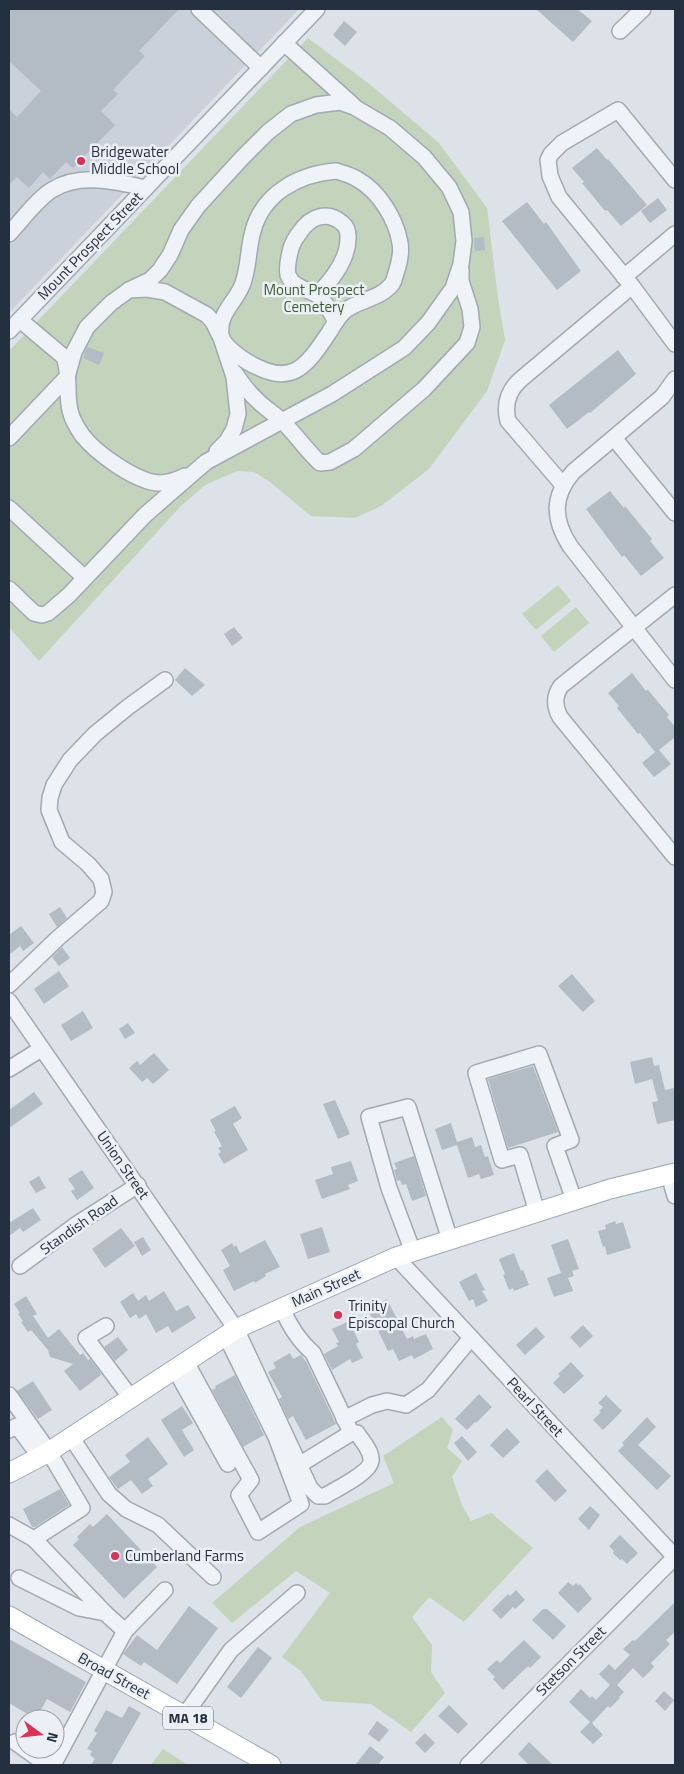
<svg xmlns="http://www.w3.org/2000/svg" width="684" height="1774" font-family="'Titillium Web',sans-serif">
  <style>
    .built { fill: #cad1da }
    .green { fill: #c3d3bc }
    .building { fill: #b3bbc5 }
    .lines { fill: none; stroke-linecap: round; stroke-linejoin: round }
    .minor-casing { stroke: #a1a9b2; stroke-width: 18 }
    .major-casing { stroke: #9aa7b5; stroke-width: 21 }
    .minor { stroke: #eff2f6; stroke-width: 15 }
    .major { stroke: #fff; stroke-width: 19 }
    .poi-dot { fill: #db3356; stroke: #ecf0f6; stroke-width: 2 }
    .labels { text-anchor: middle; stroke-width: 5; stroke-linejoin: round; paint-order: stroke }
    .shield { fill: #ecf0f6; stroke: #606a77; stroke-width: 1 }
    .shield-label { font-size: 14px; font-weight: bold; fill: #243040 }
    .poi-label { font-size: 15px; fill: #243040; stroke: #ecf0f6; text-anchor: start }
    .street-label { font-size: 15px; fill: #243040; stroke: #ecf0f6 }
    .park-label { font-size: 15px; fill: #3b5d30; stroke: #ecf0f6 }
  </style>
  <rect width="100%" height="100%" fill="#dce2e8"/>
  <path class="built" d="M9 9H299L9 313Z"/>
  <g class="green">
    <path d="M308 38 372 86 439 143 487 208 498 298 505 340 487 391 429 469 381 506 355 518 311 516 270 482 254 472 237 471 205 485 180 507 39 661 9 627V351Z"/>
    <path d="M558 585 571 601 536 630 522 614Z"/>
    <path d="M576 607 589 623 554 652 541 636Z"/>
    <path d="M442 1417 453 1430 447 1448 462 1461 452 1477 462 1505 471 1521 491 1513 533 1548 464 1622 429 1597 412 1617 432 1645 431 1672 445 1693 411 1732 371 1704 322 1701 301 1671 282 1657 330 1593 296 1571 232 1623 212 1603 300 1527 394 1483 383 1456Z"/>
    <path d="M163 1749 188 1765H151Z"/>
  </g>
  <g class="building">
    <path d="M9 9H179L139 51 145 56 113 90 118 94 101 111 115 125 73 168 66 162 50 179 43 172 29 188 17 177 9 185V109L17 117 41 91 9 61Z"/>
    <path d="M536 9H577L592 21 573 42Z"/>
    <path d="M344 21 357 32 345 46 333 35Z"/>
    <path d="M597 148 607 160 608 159 647 205 621 226 607 210 605 211 582 183 584 182 572 168Z"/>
    <path d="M658 198 667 210 650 223 641 211Z"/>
    <path d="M527 202 544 224 546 222 581 271 557 290 502 221Z"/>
    <path d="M484 237 485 250 475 251 474 238Z"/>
    <path d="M87 347 104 353 99 365 83 358Z"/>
    <path d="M618 350 636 374 590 413 589 412 567 429 549 405Z"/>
    <path d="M610 491 624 508 625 506 652 539 650 541 664 558 641 576 624 555 622 557 586 509Z"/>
    <path d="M234 627 243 638 232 646 224 634Z"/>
    <path d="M185 668 205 685 192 696 175 680Z"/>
    <path d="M632 673 646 691 648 690 669 715 667 717 675 727V737L659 750 671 764 654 777 642 763 655 752 640 733 638 734 617 708 619 706 608 693Z"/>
    <path d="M60 907 67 918 57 927 49 914Z"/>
    <path d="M21 926 34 943 23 951 20 946 9 955V935Z"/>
    <path d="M62 947 70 958 59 966 52 957Z"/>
    <path d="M59 971 69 986 44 1004 34 989Z"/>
    <path d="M572 974 595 1001 583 1012 558 986Z"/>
    <path d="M83 1011 93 1028 71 1041 61 1025Z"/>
    <path d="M128 1023 135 1033 125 1039 119 1029Z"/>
    <path d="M154 1053 169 1070 153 1084 147 1078 142 1082 129 1068 137 1061 140 1065Z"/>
    <path d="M652 1057 654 1066 659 1065 665 1090 674 1088 675 1095V1120L657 1124 652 1102 658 1101 652 1079 635 1084 630 1062Z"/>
    <path d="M533 1066 558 1132 508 1148 488 1079Z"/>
    <path d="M34 1092 43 1104 9 1128V1110Z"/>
    <path d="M335 1100 350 1134 338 1139 323 1104Z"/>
    <path d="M235 1106 242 1118 233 1124 248 1150 224 1164 218 1154 221 1152 218 1148 222 1146 214 1132 216 1131 210 1120Z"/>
    <path d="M451 1123 457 1142 472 1137 475 1147 481 1145 485 1157 488 1156 494 1175 481 1179 479 1174 468 1178 457 1145 442 1150 435 1129Z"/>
    <path d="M414 1156 426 1196 412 1201 406 1184 402 1185 400 1180 397 1181 394 1170 397 1169 394 1163Z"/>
    <path d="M351 1161 358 1181 348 1185 350 1189 322 1199 315 1180 333 1174 331 1167Z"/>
    <path d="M82 1170 94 1188 77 1200 71 1191 75 1189 68 1179Z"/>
    <path d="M39 1176 46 1188 36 1193 29 1182Z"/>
    <path d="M33 1208 41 1220 23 1232 20 1228 9 1236V1223Z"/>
    <path d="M615 1221 616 1224 623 1222 631 1248 607 1255 605 1246 603 1247 598 1231 606 1229 605 1225Z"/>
    <path d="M322 1227 330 1252 308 1259 300 1234Z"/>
    <path d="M121 1228 135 1246 105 1268 92 1249Z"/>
    <path d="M143 1237 151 1250 142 1256 134 1242Z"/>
    <path d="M568 1239 579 1269 572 1271 574 1276 568 1278 573 1291 554 1297 547 1278 561 1273 551 1245Z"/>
    <path d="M265 1240 280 1267 265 1274 266 1276 255 1283 254 1281 234 1291 223 1270 230 1266 221 1250 232 1243 234 1247 236 1245 240 1253Z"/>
    <path d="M514 1253 521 1271 523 1270 529 1285 514 1291 513 1288 509 1290 503 1275 505 1274 499 1259Z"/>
    <path d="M476 1273 485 1290 482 1291 488 1301 476 1307 473 1299 469 1301 459 1282Z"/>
    <path d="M164 1291 176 1311 188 1305 196 1318 172 1333 168 1326 156 1333 146 1314 139 1319 136 1314 130 1318 120 1302 133 1293 138 1301 146 1295 149 1301Z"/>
    <path d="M26 1296 37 1314 33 1316 48 1338 59 1329 80 1355 83 1353 88 1360 90 1359 100 1372 101 1375 80 1391 64 1371 73 1364 50 1357 48 1350 31 1330 28 1332 21 1322 23 1321 18 1314 20 1313 14 1304Z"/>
    <path d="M387 1299 407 1339 413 1336 414 1339 426 1334 433 1349 414 1359 412 1355 399 1361 393 1349 388 1351 367 1308Z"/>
    <path d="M349 1321 359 1342 356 1344 363 1358 352 1363 350 1359 332 1370 324 1354 338 1346 336 1343 339 1342 332 1329Z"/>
    <path d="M583 1325 593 1336 580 1348 570 1337Z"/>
    <path d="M536 1327 545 1337 525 1355 516 1345Z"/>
    <path d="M118 1337 128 1350 115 1361 104 1347Z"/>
    <path d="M290 1353 293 1359 301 1355 307 1363 336 1424 306 1440 293 1416 288 1419 279 1399 282 1397 268 1372 276 1368 273 1363Z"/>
    <path d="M571 1362 584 1376 564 1394 553 1383 560 1376 558 1374Z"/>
    <path d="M235 1375 264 1435 243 1447 212 1390 216 1388 215 1386Z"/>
    <path d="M33 1381 52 1410 38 1419 17 1391Z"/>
    <path d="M479 1394 492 1407 476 1423 475 1422 467 1430 455 1419Z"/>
    <path d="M606 1395 622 1411 603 1430 593 1420 601 1412 599 1411 603 1407 598 1403Z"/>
    <path d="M182 1406 193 1423 182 1430 194 1450 184 1457 161 1420Z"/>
    <path d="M647 1417 656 1427 638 1445 671 1476 657 1490 618 1451 624 1445 622 1443Z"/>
    <path d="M507 1428 520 1442 503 1458 490 1445Z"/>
    <path d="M462 1436 477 1452 468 1461 454 1443Z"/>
    <path d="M148 1437 168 1464 148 1479 153 1486 142 1494 131 1480 118 1489 109 1477 130 1462 125 1455Z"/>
    <path d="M547 1469 567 1491 555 1502 535 1481Z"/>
    <path d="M60 1489 69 1505 35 1527H32L23 1509Z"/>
    <path d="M590 1506 600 1515 589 1530 578 1519Z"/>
    <path d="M107 1514 157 1567 124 1599 73 1545 79 1539 77 1537 90 1524 93 1527Z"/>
    <path d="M620 1535 638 1553 627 1564 622 1559 620 1560 613 1553 614 1551 609 1546Z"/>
    <path d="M568 1582 573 1586 576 1583 579 1586 580 1584 592 1599 578 1613 558 1593Z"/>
    <path d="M516 1590 525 1600 515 1609 513 1607 501 1619 492 1610 508 1594 510 1596Z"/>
    <path d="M675 1602V1632L666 1640 670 1644 651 1663 654 1667 643 1678 633 1668 617 1685 624 1692 619 1697 620 1698 610 1708 608 1706 592 1723 603 1735 593 1744 580 1732 590 1722 569 1702 581 1689 590 1698 592 1696 596 1700 610 1685 599 1674 609 1664 615 1670 630 1655 623 1649 633 1640 635 1641Z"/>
    <path d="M189 1606 218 1628 177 1684 144 1662 141 1666 123 1654 137 1635 157 1650Z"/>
    <path d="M543 1609H547L566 1626 553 1640 532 1620Z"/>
    <path d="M9 1639 86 1682 70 1712 47 1699 36 1719 9 1703Z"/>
    <path d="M524 1640 541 1657 530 1668 528 1666 503 1690 493 1679 495 1677 487 1669 497 1660 500 1663Z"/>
    <path d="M258 1647 272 1658 241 1698 227 1687Z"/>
    <path d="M664 1691 674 1700 665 1711 655 1701Z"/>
    <path d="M449 1705 468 1724 458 1734 438 1716Z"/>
    <path d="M129 1706 141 1713 111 1765H91L95 1759 90 1755 92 1751 87 1749 97 1733 94 1731 106 1710 122 1718Z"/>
    <path d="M377 1721 389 1730 379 1742 368 1734Z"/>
    <path d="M425 1733 435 1743 425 1753 415 1743Z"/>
    <path d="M529 1742 553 1765H529L518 1754Z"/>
    <path d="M370 1746 384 1757 378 1765H355Z"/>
  </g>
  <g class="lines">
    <g class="minor-casing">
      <g id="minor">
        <path d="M199 9 261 68"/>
        <path d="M620 31 643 9"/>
        <path d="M284 43 354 106"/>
        <path d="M336 171C343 173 351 175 357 179 379 191 396 219 400 243 402 253 399 264 396 273 395 277 394 281 392 284 380 299 361 299 346 310 339 315 335 323 330 331 305 369 291 388 246 361 237 355 222 345 221 334 218 313 237 301 243 283 249 266 248 248 253 231 263 193 299 174 336 171Z"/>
        <path d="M675 180 618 110 562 143 551 154 548 160 550 176 559 197 632 286 675 344"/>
        <path d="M9 234C21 221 38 198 52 190 80 172 116 182 146 188"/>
        <path d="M624 277 675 234"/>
        <path d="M317 295C332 280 349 259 348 236 348 230 346 226 342 223 327 210 310 217 300 232 296 237 293 242 291 248 289 257 286 266 288 275 293 288 309 289 319 296 326 302 331 314 336 321"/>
        <path d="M20 320 64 357C71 375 65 396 71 414 73 421 78 429 82 435 96 453 136 482 159 483 168 483 177 480 185 476"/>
        <path d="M9 331 317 9"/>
        <path d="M235 373C242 384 250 394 260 403 268 410 277 416 284 423 297 436 307 451 320 463L330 462 354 449 424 389 467 343 472 327 470 309 461 281V270"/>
        <path d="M675 379 662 397 573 472C552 497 553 519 570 546L675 680"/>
        <path d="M9 438 67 377 74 352 87 327 111 303 129 290 147 289 165 292 207 315 213 322 221 338 234 377 238 414 234 429 227 441 217 451"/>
        <path d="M614 438 675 513"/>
        <path d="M563 485 508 421C504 405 508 391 520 380L632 286"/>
        <path d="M9 508 85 578"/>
        <path d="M9 589 34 613 42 615 48 613 69 595 145 515 206 462 332 394 404 348 428 323 453 288 461 264 464 241 461 212 449 187 424 157 390 128 354 107 340 102 316 105 291 114 268 132 242 158 198 206 181 230 170 255 160 270 150 280 129 290"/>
        <path d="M675 595 561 686C554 696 554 706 560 717L675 857"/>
        <path d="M9 985 58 938 101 901 104 892 101 879 88 864 62 842 49 810 50 798 54 785 70 760 95 734 128 707 165 680"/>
        <path d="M9 1001 236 1329 245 1348 310 1488 318 1496H325C336 1489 370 1473 371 1461 372 1451 362 1441 357 1433H351L299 1465"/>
        <path d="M9 1069 41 1049"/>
        <path d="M669 1175 675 1196"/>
        <path d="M537 1212 520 1155 502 1160 476 1073 539 1054 571 1140 555 1146 574 1200"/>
        <path d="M413 1252 389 1188 369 1117 408 1107 450 1240"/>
        <path d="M396 1257 675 1557"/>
        <path d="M20 1266 77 1224 138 1185"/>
        <path d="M282 1308C289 1325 299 1341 313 1353L349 1428"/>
        <path d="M106 1326 86 1338 131 1398"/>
        <path d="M186 1362 251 1480 239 1495 258 1532 301 1504 276 1437 226 1336"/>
        <path d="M175 1369 228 1464"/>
        <path d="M9 1395 49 1452 82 1508 34 1539 9 1525"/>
        <path d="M344 1419 372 1405 387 1401 406 1405 428 1390 471 1338"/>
        <path d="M9 1430 17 1426 40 1457"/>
        <path d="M71 1437 109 1494 126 1509 158 1525 213 1577"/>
        <path d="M34 1539 105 1613 125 1631"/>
        <path d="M19 1578 79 1608 105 1613"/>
        <path d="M184 1716 231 1650 297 1593"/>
        <path d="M15 1742 47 1765"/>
        <path d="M53 1765 125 1631 165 1590"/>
        <path d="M468 1765 675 1557"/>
      </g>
    </g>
    <g class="major-casing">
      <g id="major">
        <path d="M9 1473 47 1453 236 1329 282 1308 396 1257 610 1189 675 1173"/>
        <path d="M9 1616 271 1765"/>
      </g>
    </g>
    <use href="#minor" class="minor"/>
    <use href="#major" class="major"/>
  </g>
  <g class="poi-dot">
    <circle cx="81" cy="161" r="5"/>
    <circle cx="338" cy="1315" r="5"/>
    <circle cx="115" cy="1556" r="5"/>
  </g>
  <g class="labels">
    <rect class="shield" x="163" y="1706.5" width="50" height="23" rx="4"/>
    <g class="shield-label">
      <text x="188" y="1723">MA 18</text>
    </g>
    <g class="poi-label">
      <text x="91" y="157">Bridgewater<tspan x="91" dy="17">Middle School</tspan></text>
      <text x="348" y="1311">Trinity<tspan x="348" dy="17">Episcopal Church</tspan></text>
      <text x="125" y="1561">Cumberland Farms</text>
    </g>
    <g class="street-label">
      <text transform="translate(90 246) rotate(-46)" y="5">Mount Prospect Street</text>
      <text transform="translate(123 1165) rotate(55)" y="5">Union Street</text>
      <text transform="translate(79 1225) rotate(-35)" y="5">Standish Road</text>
      <text transform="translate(326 1288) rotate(-24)" y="5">Main Street</text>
      <text transform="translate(535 1407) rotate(47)" y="5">Pearl Street</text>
      <text transform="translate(571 1661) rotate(-45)" y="5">Stetson Street</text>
      <text transform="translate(114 1676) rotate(29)" y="5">Broad Street</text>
    </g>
    <g class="park-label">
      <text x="314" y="295">Mount Prospect<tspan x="314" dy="17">Cemetery</tspan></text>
    </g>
  </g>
  <rect width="684" height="1774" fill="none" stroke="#243040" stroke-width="20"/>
  <g transform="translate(40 1734) rotate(105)"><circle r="24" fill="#ecf0f6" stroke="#9ca3ad"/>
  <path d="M0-4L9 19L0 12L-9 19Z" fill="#db3356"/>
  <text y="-8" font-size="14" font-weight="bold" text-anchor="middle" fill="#243040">N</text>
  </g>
</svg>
